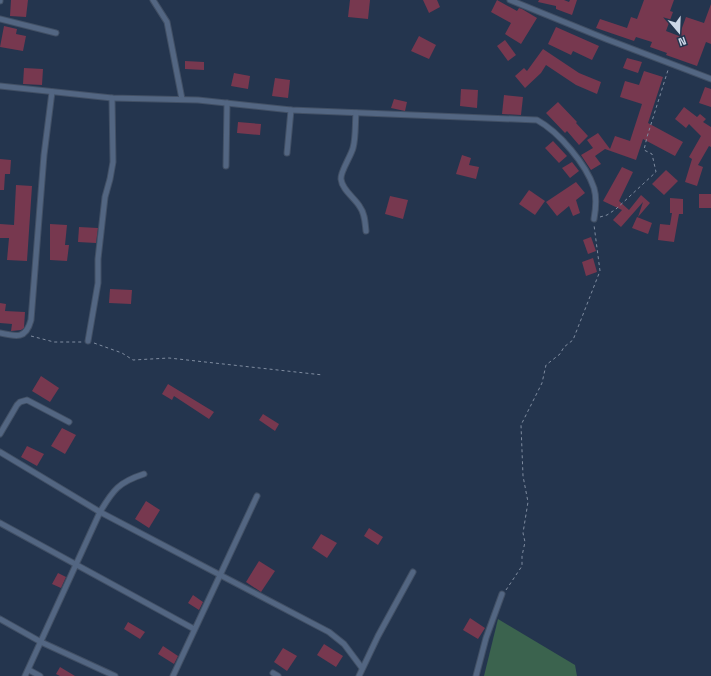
<svg xmlns="http://www.w3.org/2000/svg" width="711" height="676" font-family="'Space Grotesk',sans-serif">
  <style>
    .green { fill: #3b634e }
    .building { fill: #77384f }
    .lines { fill: none; stroke-linecap: round; stroke-linejoin: round }
    .street-casing { stroke: #425065; stroke-width: 7 }
    .path { stroke: #7f8ca0; stroke-width: 1; stroke-dasharray: 3 3; stroke-linecap: butt }
    .street { stroke: #536682; stroke-width: 5 }
  </style>
  <rect width="100%" height="100%" fill="#24354e"/>
  <path class="green" d="M498 619 575 665 577 676H484Z"/>
  <g class="building">
    <path d="M11 0H28L26 17 10 16Z"/>
    <path d="M350 0H370L368 19 348 17Z"/>
    <path d="M423 0H437L440 7 429 13Z"/>
    <path d="M497 0 517 11 519 8 522 9 537 18 521 44 505 34 511 23 491 12Z"/>
    <path d="M539 0H564L569 2 570 0H577L572 15 556 9V6L538 2Z"/>
    <path d="M644 0H674L670 11 673 12 666 31 679 36 686 17 704 23 711 4V44L706 42 697 66 666 55 667 53 650 47 652 42 636 37 634 41 596 28 600 19 627 28 631 17 637 19Z"/>
    <path d="M4 26 17 29 16 34 26 36 23 51 0 47Z"/>
    <path d="M556 27 599 46 592 60 573 51 571 55 548 44Z"/>
    <path d="M419 36 436 45 429 59 411 51Z"/>
    <path d="M505 40 516 55 508 61 497 46Z"/>
    <path d="M543 49 579 73 601 82 597 94 576 85 546 65 541 73 525 88 515 76 524 68 527 71Z"/>
    <path d="M627 58 642 62 638 73 623 68Z"/>
    <path d="M185 61 204 62V70L185 69Z"/>
    <path d="M24 68 43 69 42 85 23 84Z"/>
    <path d="M644 71 663 77 648 123 683 142 675 156 643 139 636 160 605 149 595 156 601 164 591 170 581 155 593 148 587 140 598 133 610 149 615 136 630 141 642 104 620 97 625 81 639 85Z"/>
    <path d="M234 73 250 76 248 89 231 86Z"/>
    <path d="M275 78 290 80 288 98 272 96Z"/>
    <path d="M705 87 711 89V107L699 103Z"/>
    <path d="M461 89 478 90 477 108 460 106Z"/>
    <path d="M504 95 523 97 521 115 502 114Z"/>
    <path d="M394 99 407 102 405 111 391 108Z"/>
    <path d="M558 102 577 122 576 123 588 136 579 145 567 131 565 133 546 113Z"/>
    <path d="M684 107 697 117 700 114 706 119 703 122 711 127V147L709 146 698 165 703 167 697 186 685 182 692 159 689 157 701 136 689 124 686 128 675 119Z"/>
    <path d="M238 122 261 124 260 135 237 133Z"/>
    <path d="M553 141 567 156 559 163 545 148Z"/>
    <path d="M462 155 471 158 469 165 479 167 476 179 456 174Z"/>
    <path d="M0 159 11 160 10 174H5L4 190H0Z"/>
    <path d="M572 162 579 171 570 178 562 168Z"/>
    <path d="M622 167 633 172 619 201 629 210 641 195 650 203 638 217 643 202 621 227 613 220 622 210 603 201Z"/>
    <path d="M666 170 678 181 664 195 652 184Z"/>
    <path d="M576 182 585 193 576 200 580 213 573 216 569 206 557 216 546 202Z"/>
    <path d="M16 185 32 186 27 261 7 260 9 238H0V224L14 225Z"/>
    <path d="M529 190 545 201 535 215 519 204Z"/>
    <rect x="699" y="194" width="12" height="14"/>
    <path d="M390 196 408 200 403 219 385 214Z"/>
    <path d="M670 198 683 199V214H679L674 242 658 240 660 224 670 225 672 213H670Z"/>
    <path d="M637 217 652 223 648 234 632 228Z"/>
    <path d="M50 224 67 225 65 245H69L67 261 50 260Z"/>
    <path d="M79 227 98 228 96 243 78 242Z"/>
    <path d="M591 237 596 251 588 254 583 240Z"/>
    <path d="M593 258 597 272 586 276 582 262Z"/>
    <path d="M110 289 132 290 131 304 109 303Z"/>
    <path d="M0 303 6 304 5 311 25 312 24 328 21 330 11 331 12 324 0 323Z"/>
    <path d="M41 376 59 388 50 402 32 391Z"/>
    <path d="M168 384 214 412 209 419 174 396 172 400 162 394Z"/>
    <path d="M263 414 279 424 275 431 259 420Z"/>
    <path d="M62 428 76 435 65 454 51 446Z"/>
    <path d="M27 446 44 454 37 466 21 457Z"/>
    <path d="M146 501 160 510 149 528 135 519Z"/>
    <path d="M369 528 383 537 378 545 364 536Z"/>
    <path d="M321 534 337 543 327 558 312 548Z"/>
    <path d="M259 561 275 571 261 592 246 582Z"/>
    <path d="M58 573 66 577 61 588 52 584Z"/>
    <path d="M193 595 203 602 199 610 188 603Z"/>
    <path d="M470 618 485 628 478 639 463 630Z"/>
    <path d="M128 622 145 632 140 639 124 629Z"/>
    <path d="M324 644 343 656 336 667 317 655Z"/>
    <path d="M163 646 178 656 174 664 158 654Z"/>
    <path d="M283 648 297 656 287 671 274 662Z"/>
    <path d="M60 667 75 676H60L56 674Z"/>
  </g>
  <g class="lines">
    <g class="street-casing">
      <g id="street">
        <path d="M153 0 167 22 182 99"/>
        <path d="M510 0 606 39 711 79"/>
        <path d="M0 1V0"/>
        <path d="M0 19 56 33"/>
        <path d="M0 86 112 98 198 100 291 110 537 120C559 132 586 164 594 188 597 198 596 208 594 219"/>
        <path d="M356 113C355 124 356 137 353 148 351 156 340 172 341 179 342 190 355 198 360 207 365 214 365 222 366 231"/>
        <path d="M287 153 291 110"/>
        <path d="M226 166 227 103"/>
        <path d="M0 333C17 337 26 339 31 320L44 155 52 92"/>
        <path d="M88 341 98 283V259L105 197 110 179 113 162 112 98"/>
        <path d="M0 434 17 405 20 402 27 400 69 422"/>
        <path d="M0 452 100 512 329 632 344 644 362 668"/>
        <path d="M0 523 194 629"/>
        <path d="M0 619 41 642 115 676"/>
        <path d="M29 670 40 676"/>
        <path d="M273 673 278 676"/>
        <path d="M25 676 100 512C113 490 119 482 144 474"/>
        <path d="M173 676 257 496"/>
        <path d="M359 676 378 636 413 572"/>
        <path d="M476 676 486 638 502 594"/>
      </g>
    </g>
    <g class="path">
      <path d="M600 217 607 215 616 209 656 172 652 154 644 150 647 137 668 70"/>
      <path d="M31 336 54 342H83"/>
      <path d="M94 343 122 353 133 360 169 358 323 375"/>
      <path d="M506 590 522 566V556L525 542 523 533 528 502 523 476 521 425 542 383 546 365 560 354 564 347 573 340 600 271 594 225"/>
    </g>
    <use href="#street" class="street"/>
  </g>
  <g transform="translate(679 32) rotate(161)" stroke="#24354e" stroke-width="3" paint-order="stroke">
  <path d="M0-3L7 15L0 10L-7 15Z" fill="#cdd7e7"/>
  <text y="-6" font-size="11" font-weight="bold" text-anchor="middle" fill="#cdd7e7">N</text>
  </g>
</svg>
